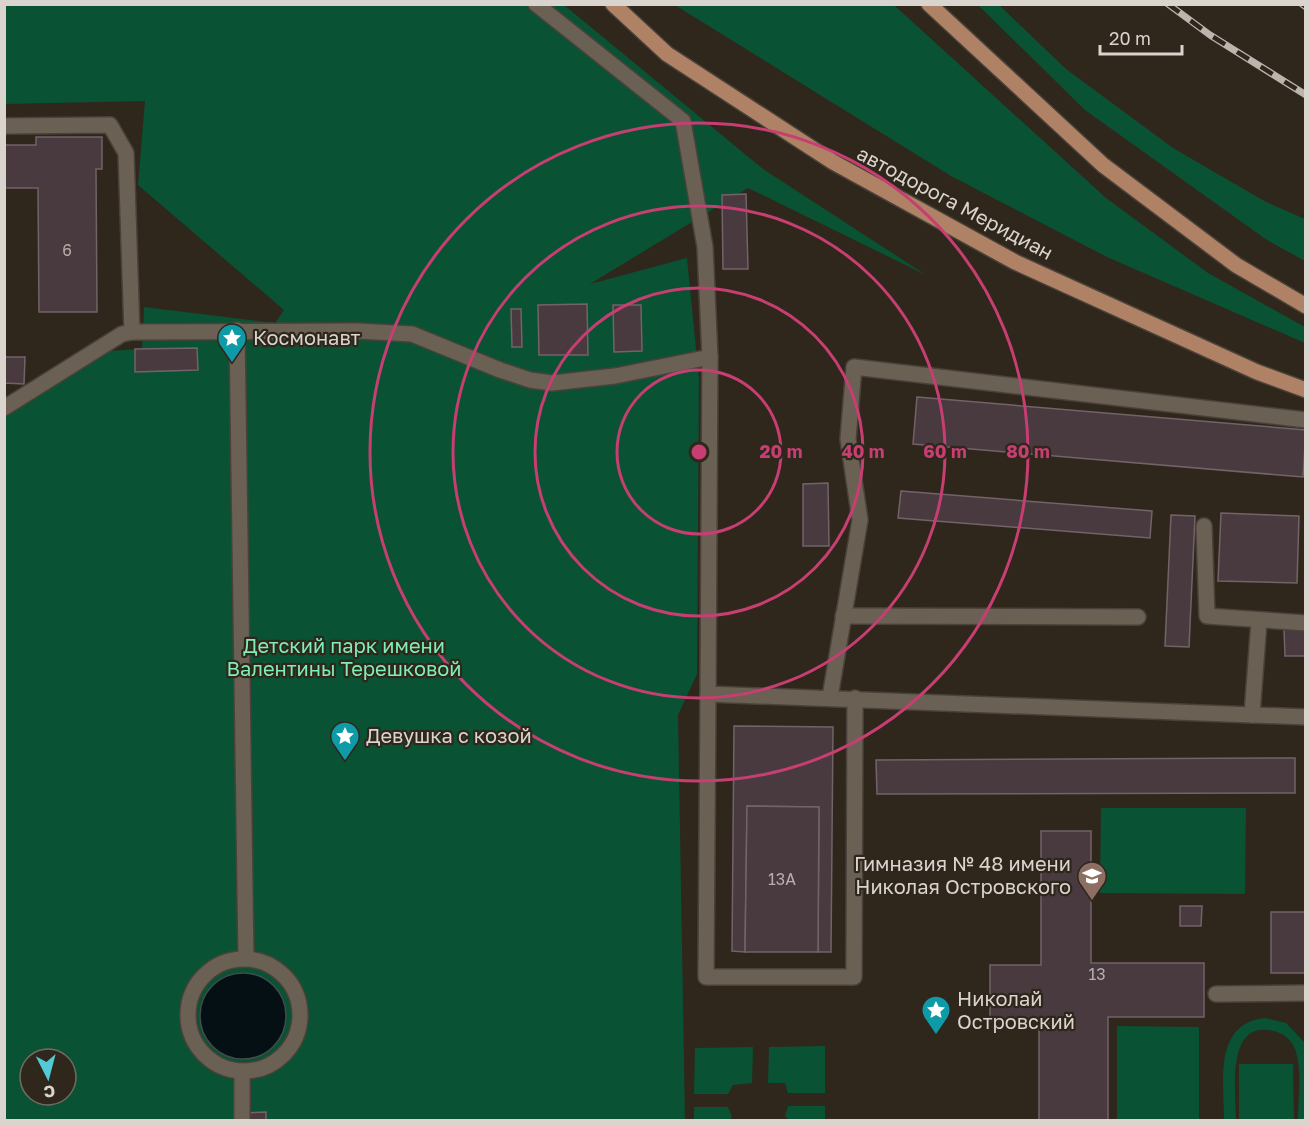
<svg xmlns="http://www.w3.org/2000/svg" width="1310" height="1125" font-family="'Golos Text',sans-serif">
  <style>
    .green { fill: #095234; fill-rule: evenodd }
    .water { fill: #041013; stroke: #444b4b; stroke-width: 1.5 }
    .building { fill: #483a3f; stroke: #736368; stroke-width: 1.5 }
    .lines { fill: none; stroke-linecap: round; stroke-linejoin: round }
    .minor-casing { stroke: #4a423a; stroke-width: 18 }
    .major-casing { stroke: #4a423a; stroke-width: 18 }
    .minor { stroke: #6a6054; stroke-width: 15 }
    .major { stroke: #b08265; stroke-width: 15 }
    .rail-casing { stroke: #bbb5ae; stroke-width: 7 }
    .rail { stroke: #2f271c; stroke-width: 4.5; stroke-dasharray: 14; stroke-linecap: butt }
    .ring { fill: none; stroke: #c73e72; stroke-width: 3 }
    .labels { text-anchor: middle; stroke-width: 4.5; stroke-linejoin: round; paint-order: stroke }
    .number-label { font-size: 16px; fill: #b6aeaa }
    .street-label { font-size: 20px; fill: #dad4ce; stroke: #2f271c }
    .poi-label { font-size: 20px; fill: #dad4ce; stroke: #2f271c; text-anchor: start }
    .park-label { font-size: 20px; fill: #7feeb6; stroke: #2f271c }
    .centre { fill: #c73e72; stroke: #2f271c; stroke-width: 3 }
    .ring-label { font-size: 18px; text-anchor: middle; font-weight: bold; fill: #c73e72; stroke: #2f271c; stroke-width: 4.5; stroke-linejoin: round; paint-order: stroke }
  </style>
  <rect width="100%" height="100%" fill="#2f271c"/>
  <g class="green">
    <path d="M4 5H564L763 169 926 275 748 188 590 284 687 258 699 379 697 674 678 715 685 1120H5V417L108 351 142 349 144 307 275 323 284 310 138 185 145 101 5 104ZM30 1059H66V1095H30Z"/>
    <path d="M675 5H894L1106 198 1208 273 1305 327V343L1107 257 951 176Z"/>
    <path d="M978 5H999L1066 69 1173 148 1266 202 1305 219V261L1267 240 1085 110Z"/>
    <path d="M1101 808H1246L1245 894 1100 893Z"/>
    <path d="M1265 1018 1286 1023 1304 1042 1305 1120H1298C1298 1100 1302 1072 1296 1052 1293 1041 1284 1033 1273 1031 1225 1019 1236 1094 1236 1120H1224C1224 1083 1213 1023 1265 1018Z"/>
    <path d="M1117 1026 1199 1027V1120H1117Z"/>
    <path d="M825 1046V1093H788L785 1083H768L769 1047Z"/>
    <path d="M753 1047 752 1083 733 1085 728 1094H694L695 1048Z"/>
    <path d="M1239 1064H1293L1294 1120H1239Z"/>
    <path d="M788 1106H825V1120H789L785 1116Z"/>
    <path d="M694 1107H728L732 1117 729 1120H694Z"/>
  </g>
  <circle class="water" cx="243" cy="1016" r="43"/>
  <g class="building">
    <path d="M36 137H102V169H96L97 312H39L38 188H4V145H36Z"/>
    <path d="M746 194 748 269H723L722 195Z"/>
    <path d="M587 304 588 355H539L538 305Z"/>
    <path d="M613 305H641L642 351 614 352Z"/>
    <path d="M511 309H521L522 347H512Z"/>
    <path d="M197 348 198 370 135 372V349Z"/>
    <path d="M4 357H25L24 384 4 383Z"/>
    <path d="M917 397 1306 430 1303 477 913 444Z"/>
    <path d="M828 483 829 546H803V484Z"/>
    <path d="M901 491 1152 511 1150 538 898 518Z"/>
    <path d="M1221 513 1299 516 1297 583 1218 581Z"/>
    <path d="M1171 515 1195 516 1189 647 1165 646Z"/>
    <path d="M1284 629H1306V656H1285Z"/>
    <path d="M734 726 833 727 831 952H818L819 807 747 806 745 952 732 951Z"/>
    <path d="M1295 758V793L877 794 876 760Z"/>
    <path d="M747 806 819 807 818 952H745Z"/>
    <path d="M1041 831H1091V963H1204V1017H1108V1120H1039V1021H990V965H1041Z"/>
    <path d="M1180 906H1202L1201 926H1180Z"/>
    <rect x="1271" y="912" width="35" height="61"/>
    <path d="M266 1112V1120H246L245 1113Z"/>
  </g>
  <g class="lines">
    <g class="minor-casing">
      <g id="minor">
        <path d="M536 4 683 121 705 247 710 357 708 694 1306 717"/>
        <path d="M4 126 110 125 126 153 132 332 358 331 412 334 500 370 530 380 552 383 615 376 710 357"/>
        <path d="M237 330 246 959"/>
        <path d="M4 408 122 334 132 332"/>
        <path d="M1204 526 1207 616 1306 623"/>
        <path d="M843 616 1138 617"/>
        <path d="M708 694 706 977H854L855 698"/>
        <path d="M830 697 860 520 848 439 854 367 1306 420"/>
        <path d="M1252 715 1259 621"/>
        <circle cx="244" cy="1015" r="56"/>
        <path d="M1216 994 1306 993"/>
        <path d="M242 1120V1071"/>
      </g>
    </g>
    <g class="major-casing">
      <g id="major">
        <path d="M613 4 667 54 833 162 1015 262 1257 372 1306 390"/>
        <path d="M929 4 1103 165 1236 265 1306 306"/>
      </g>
    </g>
    <use href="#minor" class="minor"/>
    <use href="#major" class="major"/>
    <g class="rail-casing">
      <g id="rail">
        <path d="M1168 4 1210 35 1306 95"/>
        <path d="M1302 4 1306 7"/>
      </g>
    </g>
    <use href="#rail" class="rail"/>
  </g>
  <g class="ring">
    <circle cx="699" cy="452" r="82"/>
    <circle cx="699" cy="452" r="164"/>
    <circle cx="699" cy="452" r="246"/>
    <circle cx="699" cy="452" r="329"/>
  </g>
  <defs>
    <g id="sight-pin" transform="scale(1.5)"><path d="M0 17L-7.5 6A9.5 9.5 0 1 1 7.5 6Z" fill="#0f9aa8" stroke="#2f271c"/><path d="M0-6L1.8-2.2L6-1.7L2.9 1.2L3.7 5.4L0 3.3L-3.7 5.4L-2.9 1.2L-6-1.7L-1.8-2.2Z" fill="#fff"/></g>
    <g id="school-pin" transform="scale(1.5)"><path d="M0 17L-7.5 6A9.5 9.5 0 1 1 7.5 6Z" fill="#8d6e63" stroke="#2f271c"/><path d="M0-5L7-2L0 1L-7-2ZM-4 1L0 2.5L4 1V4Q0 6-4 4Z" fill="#fff"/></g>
  </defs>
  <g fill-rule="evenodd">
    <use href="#sight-pin" x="232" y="338"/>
    <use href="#sight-pin" x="345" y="736"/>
    <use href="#school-pin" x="1092" y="876"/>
    <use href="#sight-pin" x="936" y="1010"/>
  </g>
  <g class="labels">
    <g class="number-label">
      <text x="67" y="256">6</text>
      <text x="782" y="885">13А</text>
      <text x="1097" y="980">13</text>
    </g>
    <g class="street-label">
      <text transform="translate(955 203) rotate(28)" y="7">автодорога Меридиан</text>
    </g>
    <g class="poi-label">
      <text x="253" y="345">Космонавт</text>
      <text x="366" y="743">Девушка с козой</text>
      <text x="1071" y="871" text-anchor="end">Гимназия № 48 имени<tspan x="1071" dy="23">Николая Островского</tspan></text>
      <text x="957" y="1006">Николай<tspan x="957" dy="23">Островский</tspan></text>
    </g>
    <g class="park-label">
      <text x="344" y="653">Детский парк имени<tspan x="344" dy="23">Валентины Терешковой</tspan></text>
    </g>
  </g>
  <circle cx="699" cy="452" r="9" class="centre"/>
  <g class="ring-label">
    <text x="781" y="458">20 m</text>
    <text x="863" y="458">40 m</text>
    <text x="945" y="458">60 m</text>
    <text x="1028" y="458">80 m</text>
  </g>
  <rect width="1310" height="1125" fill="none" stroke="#dad4ce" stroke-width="12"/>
  <g transform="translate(48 1077) rotate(174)"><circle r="28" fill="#2f271c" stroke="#736c63" stroke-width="1.5"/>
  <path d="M0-4.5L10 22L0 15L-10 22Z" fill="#52cbd7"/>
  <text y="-9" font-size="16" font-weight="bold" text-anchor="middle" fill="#dad4ce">С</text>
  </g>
  <path d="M1100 45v9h82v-9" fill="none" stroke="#dad4ce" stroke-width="3"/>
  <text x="1109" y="45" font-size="18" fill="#dad4ce" stroke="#2f271c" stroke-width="4.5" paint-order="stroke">20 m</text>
</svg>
